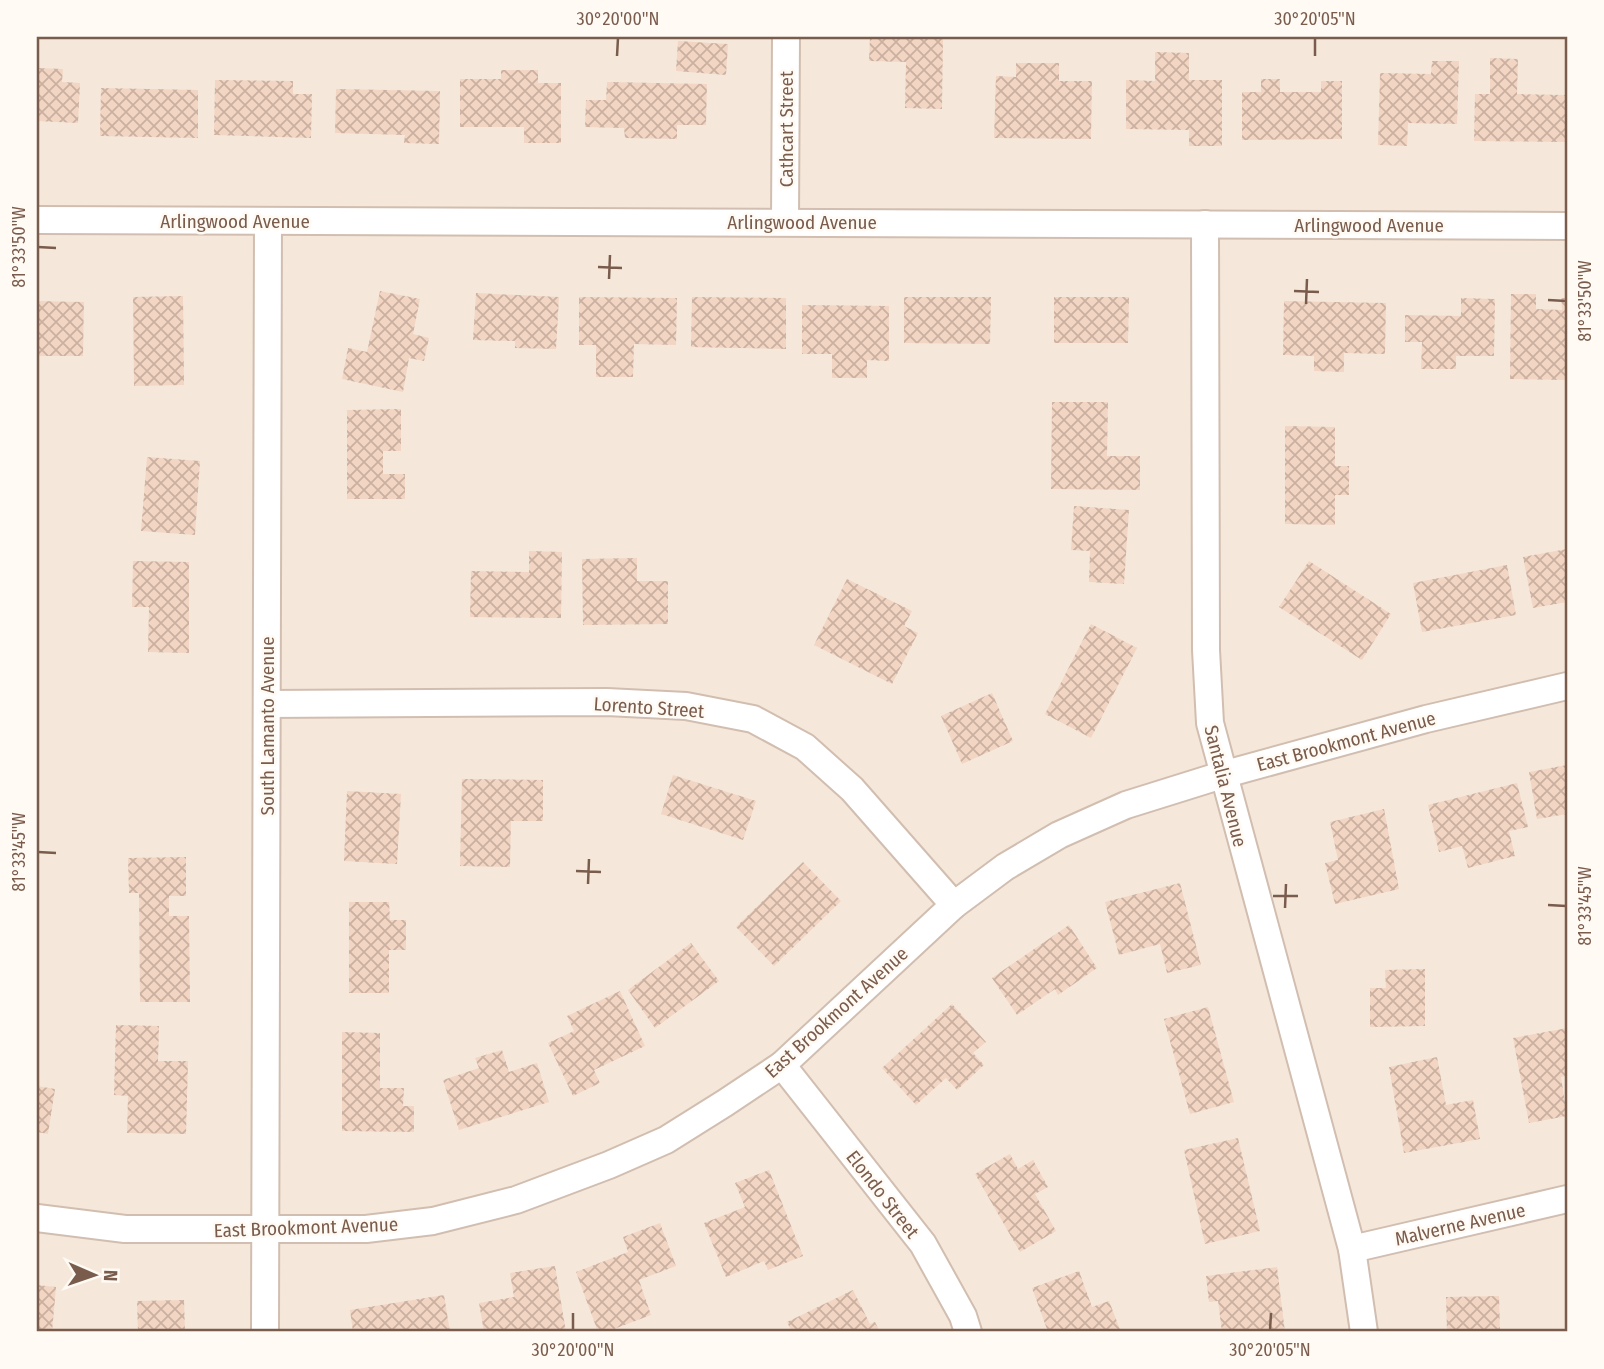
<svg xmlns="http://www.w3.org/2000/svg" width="1604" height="1369" font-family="'Fira Sans Condensed',sans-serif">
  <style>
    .residential { fill: #f5e8da }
    .building { fill: url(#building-cross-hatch) }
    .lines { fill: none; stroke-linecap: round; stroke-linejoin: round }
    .street-casing { stroke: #d1beb0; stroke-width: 30 }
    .street { stroke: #fff; stroke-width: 26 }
    .ticks { fill: none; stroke: #7a5c4d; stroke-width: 2.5 }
    .labels { text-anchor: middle; stroke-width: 5; stroke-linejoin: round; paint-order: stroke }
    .street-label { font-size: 19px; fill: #7a5c4d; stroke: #fffaf3 }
    .neatline { fill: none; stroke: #7a5c4d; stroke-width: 2.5 }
    .ticks-label { font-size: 18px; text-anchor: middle; fill: #7a5c4d }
  </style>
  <defs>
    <pattern id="building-cross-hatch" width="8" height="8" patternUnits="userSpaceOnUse" patternTransform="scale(1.75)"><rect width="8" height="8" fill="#f3d5c3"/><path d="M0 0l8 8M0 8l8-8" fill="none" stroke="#cab0a1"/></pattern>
  </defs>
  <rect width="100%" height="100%" fill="#fdf6ec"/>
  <rect class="residential" x="37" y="37" width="1530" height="1295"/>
  <g class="building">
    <path d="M870 37H943L942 109 905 108 906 62 869 61Z"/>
    <path d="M678 41 728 44 726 75 676 71Z"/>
    <path d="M1155 52 1189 53V80H1222V146H1189V130L1126 129V80L1155 81Z"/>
    <path d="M1490 58 1518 59 1517 94 1567 95V142L1474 141 1475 94H1490Z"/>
    <path d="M1432 61H1459L1457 124 1408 123 1407 146 1378 145 1380 73 1431 74Z"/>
    <path d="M1016 63H1059V81H1092L1091 139 994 138 996 76 1016 77Z"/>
    <path d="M37 68 63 69 62 82 80 83 78 123 37 121Z"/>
    <path d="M501 70H538V83H561V143H524V127H460V79H501Z"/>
    <path d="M1261 79H1280V92H1321V81H1342V139L1242 140V92H1261Z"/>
    <path d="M215 80 293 81V94H312L311 138 214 135Z"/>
    <path d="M607 82 707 84 706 125H677V139L625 138 624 128 585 127 586 100H606Z"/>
    <path d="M101 88 198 90V138L100 136Z"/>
    <path d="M336 89 440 91 439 144 404 143 405 135 335 133Z"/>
    <path d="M380 291 420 299 413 334 429 338 424 361 409 358 403 392 342 379 348 348 367 352Z"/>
    <path d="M476 293 559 297 556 349 515 348V341L473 340Z"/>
    <path d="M1511 294H1536V309L1562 310 1561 298H1567V380L1510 379Z"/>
    <path d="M183 296 184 385 134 386 133 297Z"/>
    <path d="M579 297 677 298 676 345 634 344 633 377H596V345H579Z"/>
    <path d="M692 297 786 298V349L691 347Z"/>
    <path d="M904 297H991L990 344 904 343Z"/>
    <path d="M1054 297H1129L1128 343H1054Z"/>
    <path d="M1461 298 1495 299 1494 356H1456V369H1421L1422 342H1405V315L1461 316Z"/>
    <path d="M37 301 84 302 83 356H37Z"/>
    <path d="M1284 301 1386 303 1385 354 1344 353V372L1314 371V356L1283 355Z"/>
    <path d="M802 305 889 306V361L867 360V378H832V354H802Z"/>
    <path d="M1052 402H1108L1107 456H1140V490L1051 489Z"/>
    <path d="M401 409V451H383V474H405V499H347V410Z"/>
    <path d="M1285 426 1335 427V466H1349V495H1335V525L1285 524Z"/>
    <path d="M147 457 200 461 195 535 141 531Z"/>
    <path d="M1074 506 1129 510 1124 584 1089 582 1090 551 1071 550Z"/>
    <path d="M1567 549V602L1533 608 1523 557Z"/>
    <path d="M529 551 562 552 561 618 470 617 471 571 529 572Z"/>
    <path d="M637 558V581H668V624L583 625 582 559Z"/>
    <path d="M133 561 189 562V653L148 652 149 607H132Z"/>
    <path d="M1309 561 1391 614 1362 660 1279 607Z"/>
    <path d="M1507 565 1516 615 1422 632 1413 583Z"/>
    <path d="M847 579 912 611 904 626 918 633 892 684 814 645Z"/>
    <path d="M1091 624 1137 648 1091 738 1045 714Z"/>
    <path d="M992 693 1013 741 962 764 941 716Z"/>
    <path d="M1567 765V814L1537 819 1529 772Z"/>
    <path d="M673 775 756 801 743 840 661 814Z"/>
    <path d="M462 779 543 780V821H511L510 867 460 866Z"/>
    <path d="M1517 783 1528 827 1509 831 1515 856 1468 868 1462 846 1439 852 1428 805Z"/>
    <path d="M347 791 401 794 397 864 344 861Z"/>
    <path d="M1384 809 1399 889 1335 904 1325 863 1338 860 1330 822Z"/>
    <path d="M186 857V896H169V916H189L190 1002H140L139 893H129L128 858Z"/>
    <path d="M803 862 841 901 774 966 736 927Z"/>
    <path d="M1180 883 1201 965 1167 973 1160 944 1119 955 1105 902Z"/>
    <path d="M349 902H389L390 920H406V950H389V993H349Z"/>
    <path d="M1069 925 1097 968 1058 995 1055 989 1017 1015 992 978Z"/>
    <path d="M691 943 719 981 655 1028 628 990Z"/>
    <path d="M1425 969V1026L1370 1027V988H1386L1385 970Z"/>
    <path d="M620 991 645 1046 594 1070 600 1083 573 1096 548 1043 574 1031 567 1016Z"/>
    <path d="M952 1004 986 1042 973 1053 984 1065 957 1090 946 1078 916 1105 882 1068Z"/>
    <path d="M1208 1007 1234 1102 1190 1114 1164 1019Z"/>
    <path d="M116 1025 159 1026 158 1061H188L186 1134 127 1133 128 1096 114 1095Z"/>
    <path d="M1567 1028V1076L1561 1077 1567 1116 1529 1123 1513 1038Z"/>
    <path d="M342 1032 380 1033V1088H404L403 1106H414V1132L342 1131Z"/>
    <path d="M502 1050 509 1072 537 1063 549 1102 459 1130 443 1080 479 1068 475 1058Z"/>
    <path d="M1437 1057 1446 1105 1473 1100 1480 1139 1404 1153 1389 1067Z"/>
    <path d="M37 1086 55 1089 48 1134 37 1132Z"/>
    <path d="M1238 1138 1260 1231 1205 1244 1184 1150Z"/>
    <path d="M1010 1154 1018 1169 1033 1160 1048 1187 1035 1194 1056 1231 1020 1252 975 1174Z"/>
    <path d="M769 1170 803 1256 768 1270 764 1261 726 1277 704 1223 745 1207 735 1183Z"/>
    <path d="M660 1223 676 1266 639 1280 651 1315 606 1332H598L576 1272 628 1252 623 1237Z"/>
    <path d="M555 1266 566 1332H484L479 1303 514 1297 510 1273Z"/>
    <path d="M1277 1267 1285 1332H1222L1218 1301 1209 1302 1206 1276Z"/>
    <path d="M1079 1271 1092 1307 1109 1301 1121 1332H1048L1032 1288Z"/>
    <path d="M37 1285 56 1287 52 1332H37Z"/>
    <path d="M853 1290 870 1324 875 1322 880 1332H792L787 1322Z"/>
    <path d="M444 1295 450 1332H353L350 1310Z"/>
    <path d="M1499 1296 1500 1332H1447L1446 1297Z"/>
    <path d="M184 1300 185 1332H138L137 1301Z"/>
  </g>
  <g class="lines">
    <g class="street-casing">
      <g id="street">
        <path d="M37 220 1567 226"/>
        <path d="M785 222 786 37"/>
        <path d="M1205 224 1206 650 1210 723 1352 1249 1364 1332"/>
        <path d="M267 704 607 702 686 706 753 719 805 747 852 789 954 905"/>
        <path d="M782 1065 923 1244 963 1316 968 1332"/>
        <path d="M37 1218 125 1229H366L433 1221 516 1200 609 1165 666 1140 725 1103 782 1065 954 905 1005 867 1059 835 1126 805 1222 775 1426 719 1567 686"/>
        <path d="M1352 1249 1567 1199"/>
        <path d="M265 1332 268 222"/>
      </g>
    </g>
    <use href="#street" class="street"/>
  </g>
  <path class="ticks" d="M617 56 618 38M1315 56V38M38 247 56 248M598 267 622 268M609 279 610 255M1294 291 1319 292M1548 300 1566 301M1306 304 1307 279M38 852 56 853M576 871 601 872M588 884 589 859M1273 896H1298M1548 905 1566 906M1285 908 1286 884M573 1330V1313M1270 1330 1271 1313"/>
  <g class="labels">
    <g class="street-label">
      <text transform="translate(786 129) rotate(-90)" y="7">Cathcart Street</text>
      <text x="235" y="228">Arlingwood Avenue</text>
      <text x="802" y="229">Arlingwood Avenue</text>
      <text x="1369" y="232">Arlingwood Avenue</text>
      <text transform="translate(649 707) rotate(4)" y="7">Lorento Street</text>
      <text transform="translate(267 726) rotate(-90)" y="7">South Lamanto Avenue</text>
      <text transform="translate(1346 741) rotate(-15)" y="7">East Brookmont Avenue</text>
      <text transform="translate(1226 786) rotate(76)" y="7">Santalia Avenue</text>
      <text transform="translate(836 1012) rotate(-42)" y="7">East Brookmont Avenue</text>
      <text transform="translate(883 1194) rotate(52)" y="7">Elondo Street</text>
      <text transform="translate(1460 1224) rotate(-13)" y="7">Malverne Avenue</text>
      <text transform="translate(306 1227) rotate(-2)" y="7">East Brookmont Avenue</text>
    </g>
  </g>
  <rect width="1604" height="1369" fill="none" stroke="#fffaf3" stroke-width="77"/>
  <g transform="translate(94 1275) rotate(92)" stroke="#fffaf3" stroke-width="5" paint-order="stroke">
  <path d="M0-5L12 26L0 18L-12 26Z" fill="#7a5c4d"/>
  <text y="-10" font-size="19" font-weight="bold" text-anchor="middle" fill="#7a5c4d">N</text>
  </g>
  <rect x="38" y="38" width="1528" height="1292" class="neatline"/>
  <g class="ticks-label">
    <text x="618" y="25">30°20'00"N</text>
    <text x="1315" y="25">30°20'05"N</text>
    <text transform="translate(19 247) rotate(-90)" y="6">81°33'50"W</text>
    <text transform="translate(1585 301) rotate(-90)" y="6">81°33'50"W</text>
    <text transform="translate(19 852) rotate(-90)" y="6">81°33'45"W</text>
    <text transform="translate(1585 906) rotate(-90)" y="6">81°33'45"W</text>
    <text x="573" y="1356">30°20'00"N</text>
    <text x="1270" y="1356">30°20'05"N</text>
  </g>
</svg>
